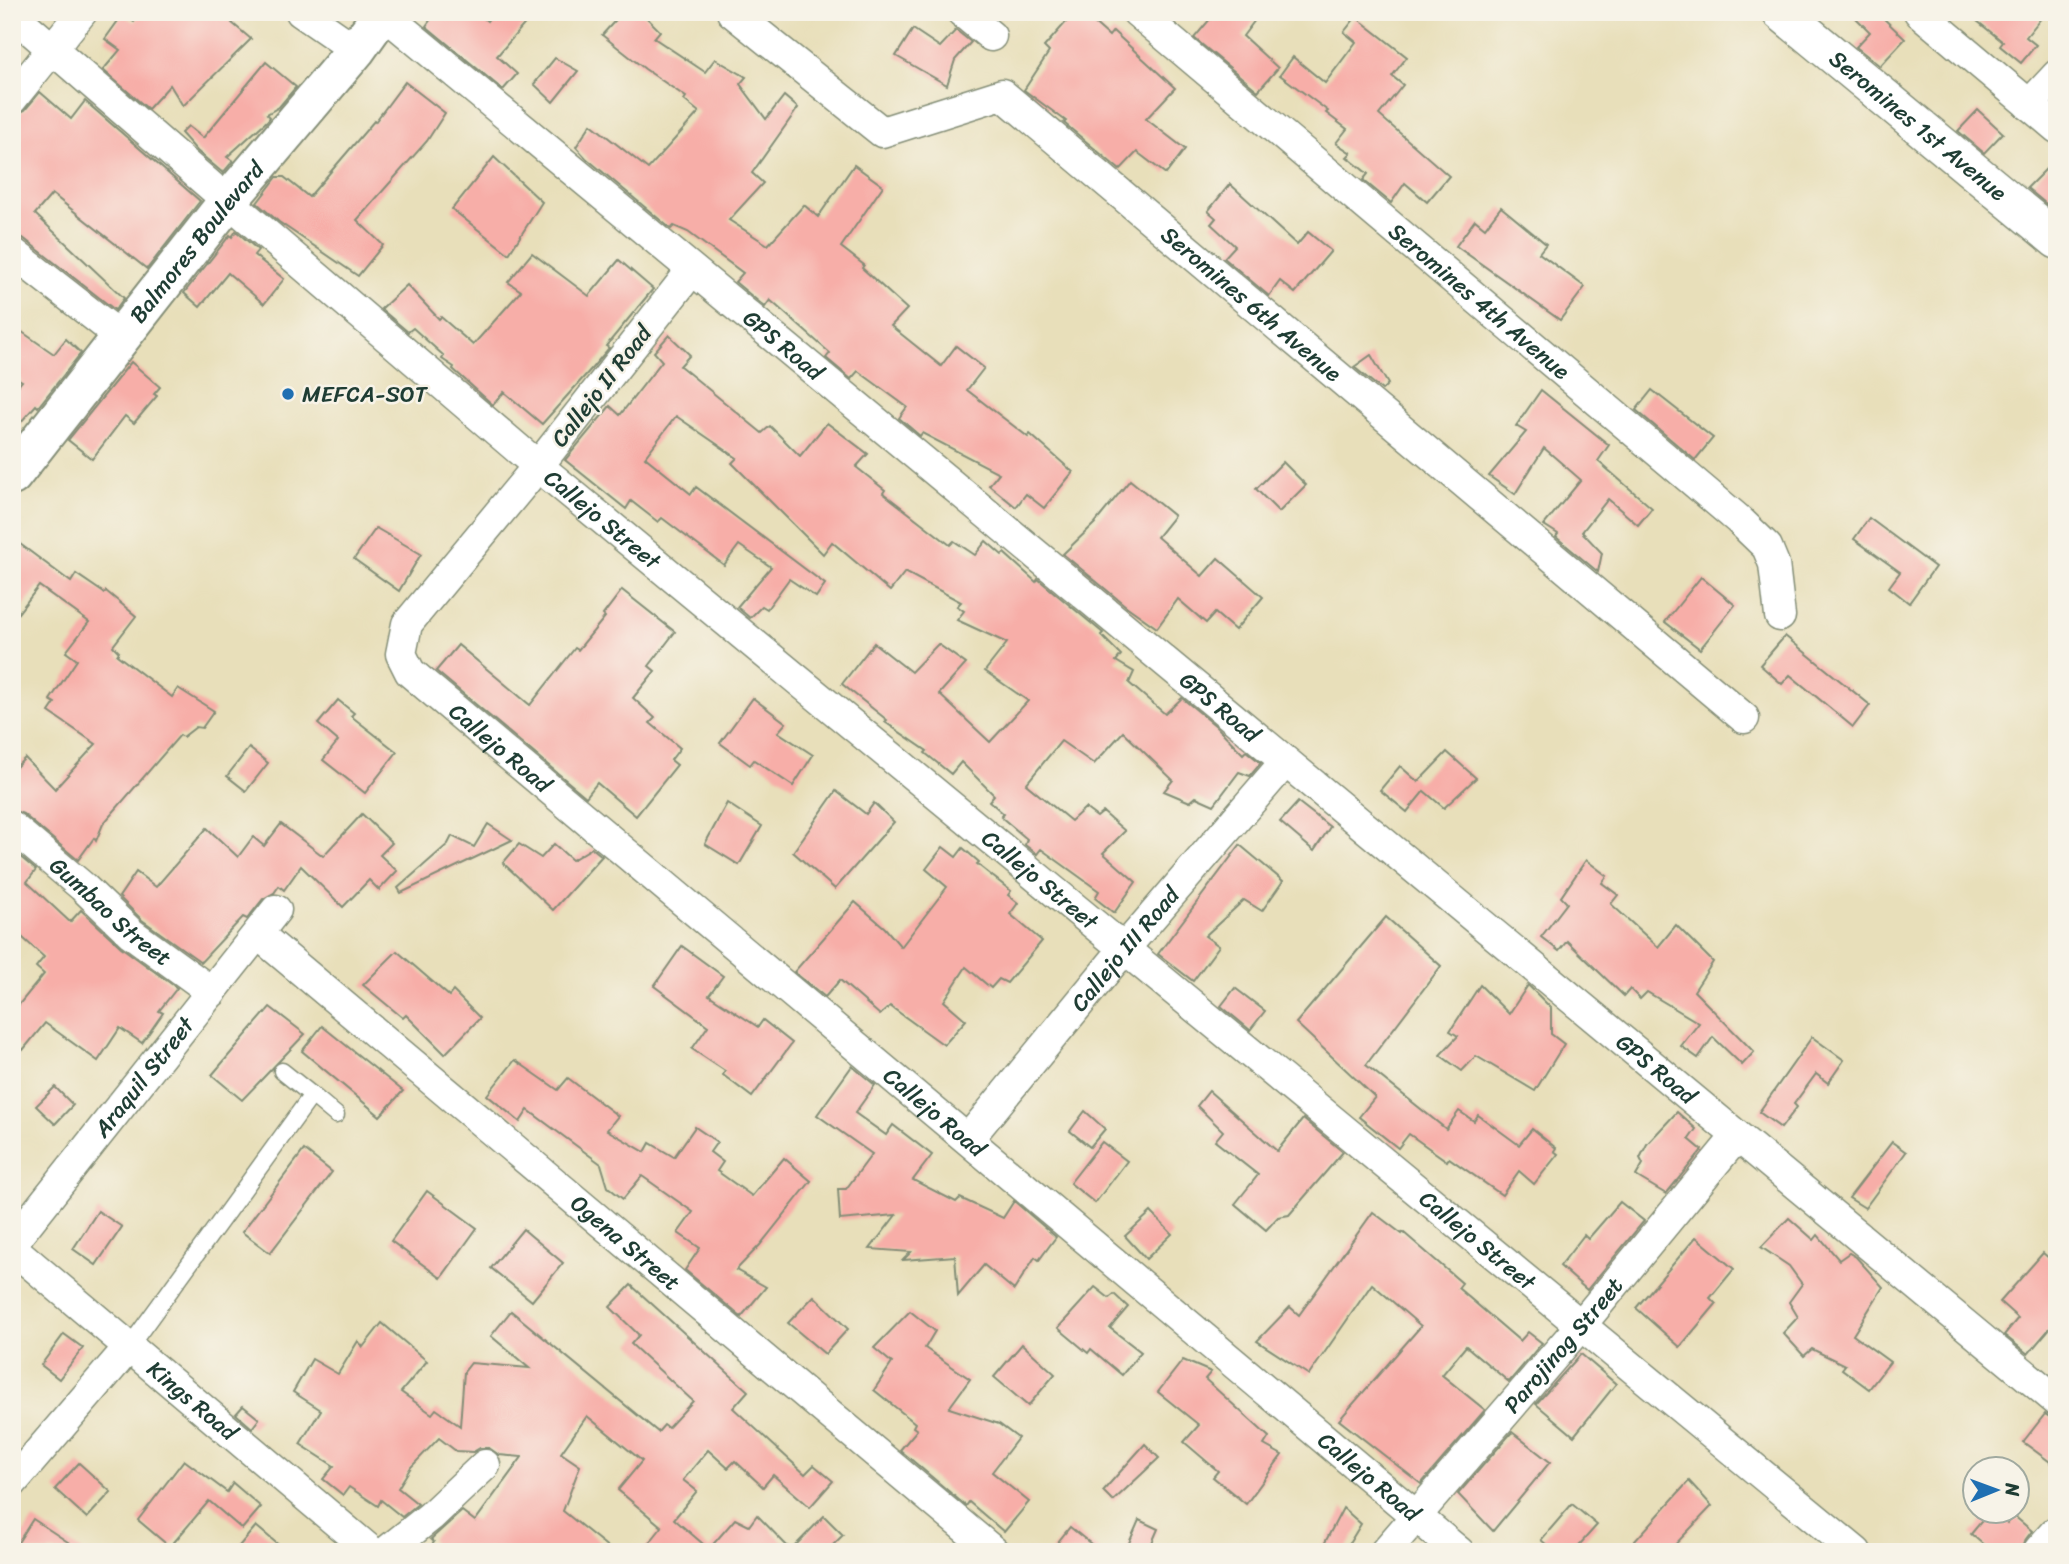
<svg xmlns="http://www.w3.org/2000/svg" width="2069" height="1564" font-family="Sriracha,sans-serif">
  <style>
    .building { fill: #f7aea8 }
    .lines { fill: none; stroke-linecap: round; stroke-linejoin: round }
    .service-casing { stroke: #848e77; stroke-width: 19 }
    .minor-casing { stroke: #848e77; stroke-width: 33 }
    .tertiary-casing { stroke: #848e77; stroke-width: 40 }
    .secondary-casing { stroke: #848e77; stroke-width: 42 }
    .service { stroke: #fff; stroke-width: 16 }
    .minor { stroke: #fff; stroke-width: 30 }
    .tertiary { stroke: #fff; stroke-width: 37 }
    .secondary { stroke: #fff; stroke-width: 38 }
    .poi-dot { fill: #1f6fb2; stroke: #f7f3e8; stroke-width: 2.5 }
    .labels { text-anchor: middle; stroke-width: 5; stroke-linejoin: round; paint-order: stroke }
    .street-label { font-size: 23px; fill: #1f3d34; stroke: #f7f3e8 }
    .poi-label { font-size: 23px; fill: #1f3d34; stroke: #f7f3e8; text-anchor: start }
  </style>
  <rect width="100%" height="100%" fill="#f7f3e8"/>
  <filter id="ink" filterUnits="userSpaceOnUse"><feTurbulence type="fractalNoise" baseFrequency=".0143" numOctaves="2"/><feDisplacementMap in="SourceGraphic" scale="14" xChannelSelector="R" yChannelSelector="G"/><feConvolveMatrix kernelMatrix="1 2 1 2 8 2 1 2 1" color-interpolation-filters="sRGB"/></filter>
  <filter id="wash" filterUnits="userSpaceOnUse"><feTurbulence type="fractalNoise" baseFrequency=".00686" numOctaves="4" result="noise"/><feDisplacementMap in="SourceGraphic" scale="28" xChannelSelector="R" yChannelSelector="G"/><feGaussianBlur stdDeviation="1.57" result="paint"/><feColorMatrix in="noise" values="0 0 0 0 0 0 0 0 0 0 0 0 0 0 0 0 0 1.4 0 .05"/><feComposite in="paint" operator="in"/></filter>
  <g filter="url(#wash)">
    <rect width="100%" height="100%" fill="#e8dfba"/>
    <g id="blocks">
      <g class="building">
        <path d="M142 12H242L232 23 251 39 183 106 170 85 148 109 103 70 120 50 105 39 123 14 134 22Z"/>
        <path d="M436 12H477L487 21 494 12H535L497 56 517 74 503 90 426 26Z"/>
        <path d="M623 12H641L660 31 654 38 705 72 715 59 746 77 740 84 766 119 784 96 798 108 752 173 763 183 729 220 768 245 804 205 818 217 854 165 883 186 841 247 864 265 862 268 907 309 891 326 941 366 956 346 984 368 967 390 1028 437 1030 434 1073 472 1044 508 1026 494 1016 507 989 485 999 473 922 433 920 436 899 418 907 407 858 371 851 379 826 358 830 353 770 300 765 307 735 282 743 273 688 232 674 226 671 229 586 158 576 147 591 124 648 169 699 112 684 100 686 97 645 69 602 35Z"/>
        <path d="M1075 12H1082L1109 36 1113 31 1175 88 1146 119 1185 149 1166 174 1137 152 1120 170 1064 123 1066 121 1024 90 1049 52 1044 47Z"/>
        <path d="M1216 12H1261L1243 36 1278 68 1258 91 1194 38Z"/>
        <path d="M1850 12H1877L1905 39 1880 66 1856 47 1870 32Z"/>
        <path d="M1966 12H2046L2026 37 2036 45 2021 63 2000 46 2003 42Z"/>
        <path d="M1356 17 1407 57 1392 76 1403 85 1379 115 1449 176 1427 202 1405 183 1391 203 1363 180 1368 174 1347 157 1351 153 1336 143 1347 129 1326 113 1328 111 1280 75 1293 57 1325 83 1356 42 1344 32Z"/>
        <path d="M913 29 940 47 956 30 971 42 955 60 947 85 896 56Z"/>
        <path d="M555 58 578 71 553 102 534 84Z"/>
        <path d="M266 62 296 87 279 107 267 114 270 117 268 120 227 157 233 161 223 173 197 151 181 133 188 126 203 138Z"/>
        <path d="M405 82 445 113 427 141 357 220 383 245 358 276 279 222 257 203 277 177H284L309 197 374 121 375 122Z"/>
        <path d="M40 92 71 119 85 101 200 201 147 269 52 194 35 214 124 298 115 310 23 238 12 235V116L25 110Z"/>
        <path d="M1978 110 2003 133 1984 153 1958 131Z"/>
        <path d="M494 157 542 202 509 254 452 209Z"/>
        <path d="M2057 158V213L2027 188Z"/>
        <path d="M1230 184 1297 245 1308 232 1331 251 1295 293 1280 281 1269 296 1224 258 1235 246 1211 224 1216 218 1208 211Z"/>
        <path d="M1501 207 1546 244 1539 253 1585 287 1560 320 1456 246 1475 220 1485 228Z"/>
        <path d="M236 231 258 250 254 255 284 279 264 304 228 273 200 307 184 293 230 235 232 237Z"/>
        <path d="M532 253 589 296 619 260 653 289 606 346 609 348 592 368 542 424 504 392 493 405 453 369 454 367 442 359 444 356 413 328 408 332 381 309 407 285 439 319 441 317 473 345 521 291 508 282Z"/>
        <path d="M12 325 54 354 66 339 81 353 38 407 36 405 12 432V393L22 381 12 375Z"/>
        <path d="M669 335 690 355 680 366 762 433 770 426 800 456 827 423 868 454 856 467 885 490 883 493 950 545 954 541 975 555 986 541 1002 555 1004 553 1036 582 1038 579 1103 633 1101 635 1121 655 1116 661 1134 672 1129 683 1165 714 1182 698 1216 726 1243 754 1246 751 1261 763 1250 776 1239 772 1214 805 1196 797 1190 802 1164 791 1173 780 1123 732 1094 764 1061 741 1026 784 1071 821 1085 808 1097 817 1103 812 1125 831 1103 853 1136 882 1114 913 1095 898 1099 891 1041 849 1037 854 1025 845 1027 839 1001 817 1004 814 989 801 994 795 961 762 951 774 925 753 927 751 885 722 887 720 842 684 874 643 911 672 938 644 966 664 939 694 990 742 1028 701 985 671 1007 643 957 620 964 611 957 606 961 602 905 572 890 591 832 542 823 554 732 463 737 458 676 416 645 457 691 494 696 487 825 584 816 597 789 579 767 609 762 606 750 618 737 607 771 567 739 545 724 565 662 518 658 522 631 501 626 509 565 460 610 406 620 415 662 361 654 352Z"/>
        <path d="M1371 355 1388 384 1382 390 1354 367Z"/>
        <path d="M131 362 160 387 154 394 157 396 134 423 125 416 92 459 68 440Z"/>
        <path d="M1541 390 1609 445 1598 461 1652 508 1638 525 1608 499 1582 532 1602 553 1598 572 1556 537 1558 534 1544 525 1581 480 1544 448 1515 494 1489 476 1526 432 1516 426Z"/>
        <path d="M1652 390 1713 438 1695 460 1636 410Z"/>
        <path d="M1283 462 1306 485 1279 512 1256 489Z"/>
        <path d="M1130 480 1174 516 1157 537 1202 576 1218 558 1263 597 1235 630 1215 613 1206 623 1178 599 1157 628 1126 606 1063 554 1095 523Z"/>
        <path d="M1869 518 1935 567 1909 603 1889 587 1900 572 1854 539Z"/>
        <path d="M376 528 421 554 399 591 354 559Z"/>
        <path d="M12 538 71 582 76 574 104 593 106 591 136 616 113 646 119 652 117 655 172 697 178 688 214 711 202 728 196 727 183 737 180 735 103 824 96 841 94 838 78 860 23 814 12 810V771L25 758 55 789 96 744 49 712 55 703 50 700 77 660 66 652 89 622 39 586 12 621Z"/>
        <path d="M1701 577 1735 605 1700 649 1665 622Z"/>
        <path d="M622 590 675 632 649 666 655 671 633 698 655 718 650 723 680 748 671 760 677 765 636 816 597 783 586 797 436 671 458 645 530 705 575 648 578 650 605 617 603 615Z"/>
        <path d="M1785 636 1870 705 1853 727 1790 675 1782 684 1760 665Z"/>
        <path d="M753 698 786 723 778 732 813 755 793 786 754 760 750 765 720 743Z"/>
        <path d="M338 700 354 713 351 716 397 752 365 793 323 760 338 741 318 724Z"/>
        <path d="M249 748 268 763 246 791 227 776Z"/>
        <path d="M1447 752 1476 778 1444 808 1424 791 1407 812 1380 790 1400 766 1418 782Z"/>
        <path d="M836 791 866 814 874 803 894 822 835 889 793 852Z"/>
        <path d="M1298 802 1330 827 1314 851 1280 822Z"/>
        <path d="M727 803 762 826 739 865 705 844Z"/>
        <path d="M362 814 392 843 380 855 397 871 379 890 369 880 343 907 301 866 284 890 279 886 274 893 263 899 247 919 243 917 201 962 142 920 119 897 136 872 156 887 207 828 238 857 253 837 264 846 281 824 323 856Z"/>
        <path d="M488 824 512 840 401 893 398 888 448 844 452 836 474 847Z"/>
        <path d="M519 844 541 858 554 844 572 860 592 848 602 856 553 910 503 863Z"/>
        <path d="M1240 845 1283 881 1262 911 1244 900 1205 936 1219 946 1193 981 1158 954Z"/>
        <path d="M943 847 956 857 963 848 979 862 977 864 1011 891 1008 895 1018 903 1010 914 1042 941 1007 983 999 979 991 988 966 967 944 1001 966 1020 944 1045 890 1006 880 1015 840 980 825 997 794 972 855 902 885 928 901 947 947 887 926 869Z"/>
        <path d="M12 850 36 870 27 882 70 922 81 910 121 947 177 988 159 1011 163 1013 142 1043 120 1028 98 1061 45 1023 23 1050 12 1041V1013L44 974 36 967 44 957 12 928Z"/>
        <path d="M1586 860 1607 876 1602 883 1618 895 1611 904 1658 947 1676 925 1713 962 1694 991 1754 1052 1742 1065 1713 1037 1698 1058 1681 1046 1699 1023 1647 992 1640 999 1630 989 1624 996 1567 941 1559 951 1541 937 1567 903 1561 897Z"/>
        <path d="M1386 917 1441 966 1366 1065 1446 1129 1459 1111 1474 1121 1478 1115 1519 1145 1532 1129 1556 1148 1554 1151 1558 1154 1534 1184 1519 1171 1502 1195 1449 1158 1447 1161 1409 1134 1398 1148 1359 1117 1375 1097 1296 1023Z"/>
        <path d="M682 946 723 976 709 995 758 1027 763 1020 792 1043 752 1097 723 1075 725 1071 692 1049 708 1026 654 986Z"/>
        <path d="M397 951 449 996 453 991 480 1018 445 1054 406 1015 403 1018 363 985Z"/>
        <path d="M1480 985 1509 1014 1528 985 1551 1008V1034L1564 1044 1535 1091 1476 1056 1462 1071 1440 1055 1458 1036 1450 1031Z"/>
        <path d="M1235 988 1265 1011 1250 1030 1221 1006Z"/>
        <path d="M270 1007 305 1034 242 1100 212 1075Z"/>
        <path d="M322 1026 403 1091 380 1116 302 1051Z"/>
        <path d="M1812 1037 1844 1060 1828 1083 1816 1074 1794 1104 1797 1107 1781 1128 1759 1112Z"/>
        <path d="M515 1060 558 1090 568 1078 618 1116 607 1130 645 1152 650 1143 674 1157 695 1127 717 1142 710 1152 723 1162 717 1171 752 1196 784 1158 811 1181 760 1245 736 1270 766 1287 741 1317 685 1270 700 1248 678 1233 693 1212 642 1176 623 1199 608 1187 601 1164 528 1110 520 1122 487 1095Z"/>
        <path d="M852 1066 875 1085 855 1113 886 1135 893 1125 932 1155 913 1180 956 1202 960 1198 1003 1218 1014 1201 1056 1237 1039 1260 1035 1257 1014 1290 984 1265 958 1296 955 1256 903 1260 911 1252 870 1249 896 1215 840 1220 838 1189H846L872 1154 817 1115Z"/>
        <path d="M55 1087 73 1105 55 1124 36 1106Z"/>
        <path d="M1209 1091 1277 1151 1303 1119 1343 1152 1289 1215 1278 1217 1266 1230 1235 1204 1258 1175 1215 1141 1223 1131 1197 1106Z"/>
        <path d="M1085 1111 1105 1129 1090 1147 1070 1131Z"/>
        <path d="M1677 1112 1696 1129 1689 1139 1702 1150 1666 1194 1636 1176 1643 1164 1640 1158 1647 1144Z"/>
        <path d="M1102 1142 1127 1161 1095 1203 1070 1183Z"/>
        <path d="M1892 1142 1906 1152 1865 1208 1849 1198Z"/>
        <path d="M304 1150 332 1172 270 1253 242 1232Z"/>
        <path d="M427 1191 477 1228 441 1278 391 1241Z"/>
        <path d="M1620 1202 1644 1221 1587 1290 1560 1266 1584 1235 1588 1239Z"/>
        <path d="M98 1211 122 1227 96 1265 73 1249Z"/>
        <path d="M1151 1212 1172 1234 1146 1259 1125 1236Z"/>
        <path d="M1373 1212 1402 1234 1403 1232 1462 1283 1458 1288 1520 1341 1528 1332 1542 1343 1509 1382 1466 1346 1442 1375 1485 1410 1421 1484 1339 1420 1421 1326 1372 1284 1309 1375 1257 1341 1290 1307 1299 1315Z"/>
        <path d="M1789 1218 1814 1240 1818 1235 1839 1260 1849 1253 1856 1257 1883 1287 1853 1335 1890 1362 1869 1389 1842 1369 1845 1365 1812 1349 1804 1356 1783 1333 1798 1317 1789 1302 1802 1284 1789 1266 1761 1247Z"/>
        <path d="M523 1229 563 1263 532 1301 491 1268Z"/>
        <path d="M1696 1237 1734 1269 1710 1298 1716 1304 1680 1347 1636 1308Z"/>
        <path d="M2043 1253 2057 1265V1320L2028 1354 2004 1335 2018 1318 2000 1302Z"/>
        <path d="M631 1285 748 1391 733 1408 805 1474 814 1465 833 1481 810 1507 773 1475 763 1487 735 1461 728 1468 708 1450 683 1480 697 1491 674 1519 709 1549 735 1519 749 1526 757 1515 791 1550 824 1516 843 1535 826 1552H642L662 1527 618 1490 642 1461 587 1416 561 1453 580 1466 563 1511 614 1552H427L434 1542 431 1539 462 1511 475 1521 522 1457 499 1455 489 1448H480L473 1452 456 1451 439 1438 411 1467 398 1488 418 1504 402 1517 381 1500 378 1506 349 1487 343 1495 323 1479 334 1466 300 1444 321 1410 293 1392 312 1359 338 1374 358 1341 363 1347 382 1323 427 1361 401 1392 432 1414 436 1409 460 1426 464 1372 471 1363 529 1368 491 1336 511 1311 658 1432 664 1425 668 1428 693 1401 631 1344 639 1335 610 1307Z"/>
        <path d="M1095 1287 1109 1298 1114 1294 1128 1307 1110 1328 1141 1352 1122 1375 1091 1349 1088 1353 1058 1328Z"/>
        <path d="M814 1296 848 1329 825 1354 788 1323Z"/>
        <path d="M910 1311 935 1331 925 1348 970 1379 949 1408 999 1424 1018 1438 992 1472 1029 1502 1004 1532 969 1502 966 1506 900 1450 917 1430 913 1427 915 1423 874 1390 892 1363 874 1348Z"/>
        <path d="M64 1334 83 1348 59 1379 41 1365Z"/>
        <path d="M1022 1344 1055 1374 1028 1406 994 1377Z"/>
        <path d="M1581 1354 1616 1384 1574 1436 1536 1404Z"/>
        <path d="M1183 1360 1211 1372 1205 1379 1269 1437 1264 1445 1282 1455 1246 1504 1213 1477 1218 1471 1184 1442 1199 1425 1158 1392Z"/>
        <path d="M243 1406 259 1419 252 1428 236 1414Z"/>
        <path d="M2045 1414 2057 1422V1467L2023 1442Z"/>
        <path d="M1512 1432 1550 1462 1493 1531 1458 1494Z"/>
        <path d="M1145 1444 1159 1458 1113 1501 1103 1491Z"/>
        <path d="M184 1460 227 1492 233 1483 261 1507 242 1529 209 1501 170 1547 138 1520Z"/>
        <path d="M79 1463 111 1492 87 1518 55 1489Z"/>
        <path d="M1689 1481 1712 1506 1668 1552H1625Z"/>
        <path d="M1572 1504 1597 1525 1573 1552H1555L1541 1540Z"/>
        <path d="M1343 1508 1361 1524 1344 1552H1320Z"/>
        <path d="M1990 1511H1993L2007 1523 2013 1515 2032 1531 2026 1539 2022 1552H1992L1971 1534Z"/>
        <path d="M33 1519 83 1552H12Z"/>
        <path d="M1139 1520 1158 1529 1148 1552H1125Z"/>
        <path d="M256 1526 287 1552H234Z"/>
        <path d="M1070 1527 1101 1552H1050Z"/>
      </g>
    </g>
  </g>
  <g filter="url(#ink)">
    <use href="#blocks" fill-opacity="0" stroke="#848e77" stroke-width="2"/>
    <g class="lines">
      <g class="service-casing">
        <g id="service">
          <path d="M312 1095 336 1115"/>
          <path d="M129 1347 312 1095 282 1071"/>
        </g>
      </g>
      <g class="minor-casing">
        <g id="minor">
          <path d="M301 12 356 50"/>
          <path id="s1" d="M732 12 882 132 1002 94 1744 718"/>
          <path d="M962 12 991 36"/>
          <path id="s2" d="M1137 12 1739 520 1767 547 1774 564 1780 616"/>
          <path d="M1919 12 2057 128"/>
          <path id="s3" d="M383 13 2057 1401"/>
          <path id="s4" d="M12 14 228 201 538 466 1856 1552"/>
          <path d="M12 99 82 12"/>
          <path d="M2029 105 2057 75"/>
          <path d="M12 252 121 337"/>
          <path id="s5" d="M692 270 538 466 407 624 401 654 410 672 1459 1552"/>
          <path id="s6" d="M12 827 83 887 131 933 212 992"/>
          <path id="s7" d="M258 934 994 1552"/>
          <path id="s8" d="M969 1138 1124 949 1285 762"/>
          <path id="s9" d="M12 1243 276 910"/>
          <path id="s10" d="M12 1248 372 1552"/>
          <path d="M12 1483 129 1347"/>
          <path d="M386 1552 431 1516 485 1465"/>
          <path id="s11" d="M1385 1552 1581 1325 1737 1136"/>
        </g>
      </g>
      <g class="tertiary-casing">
        <g id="tertiary">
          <path id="s12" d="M1781 12 2057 240"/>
          <path d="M2042 1552 2057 1535"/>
        </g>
      </g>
      <g class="secondary-casing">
        <g id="secondary">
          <path id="s13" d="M12 476 228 201 356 50 383 12"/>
        </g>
      </g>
      <use href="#service" class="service"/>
      <use href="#minor" class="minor"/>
      <use href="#tertiary" class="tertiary"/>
      <use href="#secondary" class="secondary"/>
    </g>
  </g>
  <circle class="poi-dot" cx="288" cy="394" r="7"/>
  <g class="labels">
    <g class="street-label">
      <text dy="8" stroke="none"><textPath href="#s12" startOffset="178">Seromines 1st Avenue</textPath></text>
      <text dy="8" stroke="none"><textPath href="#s13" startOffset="298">Balmores Boulevard</textPath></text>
      <text dy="8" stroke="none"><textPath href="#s2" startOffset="448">Seromines 4th Avenue</textPath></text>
      <text dy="8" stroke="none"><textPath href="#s1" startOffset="644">Seromines 6th Avenue</textPath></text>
      <text dy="8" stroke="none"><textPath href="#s3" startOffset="520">GPS Road</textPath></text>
      <text transform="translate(601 386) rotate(-52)" y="8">Callejo II Road</text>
      <text dy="8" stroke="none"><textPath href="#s4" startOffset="777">Callejo Street</textPath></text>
      <text dy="8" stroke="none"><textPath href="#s3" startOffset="1087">GPS Road</textPath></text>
      <text dy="8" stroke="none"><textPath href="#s5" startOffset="623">Callejo Road</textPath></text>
      <text dy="8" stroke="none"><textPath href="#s4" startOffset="1344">Callejo Street</textPath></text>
      <text dy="8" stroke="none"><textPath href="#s6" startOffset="130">Gumbao Street</textPath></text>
      <text dy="8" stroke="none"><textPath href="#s8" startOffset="245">Callejo III Road</textPath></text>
      <text dy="8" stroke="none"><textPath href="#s3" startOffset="1654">GPS Road</textPath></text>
      <text dy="8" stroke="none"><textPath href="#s9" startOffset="212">Araquil Street</textPath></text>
      <text dy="8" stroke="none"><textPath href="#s5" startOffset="1190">Callejo Road</textPath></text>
      <text dy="8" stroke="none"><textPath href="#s4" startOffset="1911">Callejo Street</textPath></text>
      <text dy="8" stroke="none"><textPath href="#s7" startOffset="480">Ogena Street</textPath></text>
      <text dy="8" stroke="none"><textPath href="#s11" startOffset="273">Parojinog Street</textPath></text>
      <text dy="8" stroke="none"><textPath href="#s10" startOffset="236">Kings Road</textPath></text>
      <text dy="8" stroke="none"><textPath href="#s5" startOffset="1757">Callejo Road</textPath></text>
    </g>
    <g class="poi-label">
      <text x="302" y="402">MEFCA-SOT</text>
    </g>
  </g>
  <rect width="2069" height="1564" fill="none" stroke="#f7f3e8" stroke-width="42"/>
  <g transform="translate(1996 1490) rotate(89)"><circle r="33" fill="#f7f3e8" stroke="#a1aaa0" stroke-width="2"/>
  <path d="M0-5L12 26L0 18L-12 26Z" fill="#1f6fb2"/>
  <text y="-10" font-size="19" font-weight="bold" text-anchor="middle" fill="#1f3d34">N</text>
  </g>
</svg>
